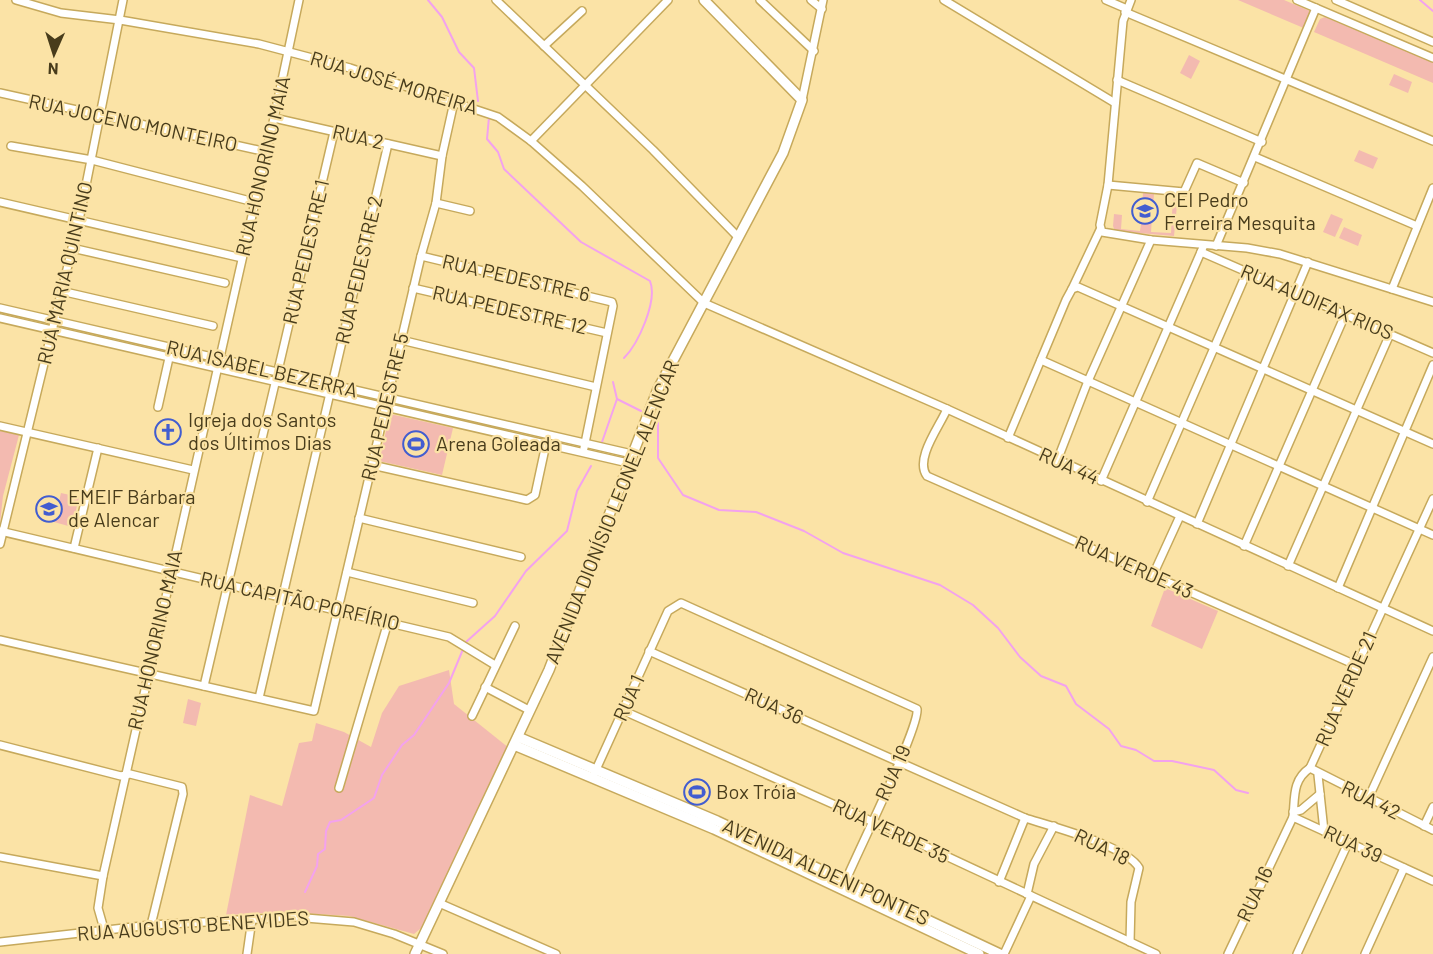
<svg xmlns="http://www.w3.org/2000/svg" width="1433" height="954" font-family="Barlow,sans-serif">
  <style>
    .green { fill: #f3bab0 }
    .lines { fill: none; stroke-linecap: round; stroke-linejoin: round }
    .stream { stroke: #f3a2ee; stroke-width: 2 }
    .street-casing { stroke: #c6a95c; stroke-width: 10 }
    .secondary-casing { stroke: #c6a95c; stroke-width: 12 }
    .street { stroke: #fff; stroke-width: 7 }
    .secondary { stroke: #fff; stroke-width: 9 }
    .labels { text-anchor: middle; stroke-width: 4.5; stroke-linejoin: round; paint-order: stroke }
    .street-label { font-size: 20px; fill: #483c1b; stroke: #fbe3a6 }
    .poi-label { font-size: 20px; fill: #483c1b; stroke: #fbe3a6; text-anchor: start }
  </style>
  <rect width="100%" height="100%" fill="#fbe3a6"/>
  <g class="green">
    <path d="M1238 0H1284L1310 11 1306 29Z"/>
    <path d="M1325 17 1433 62V83L1314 32 1320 19Z"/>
    <path d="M1189 55 1200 61 1191 79 1180 73Z"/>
    <path d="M1394 74 1412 82 1408 93 1389 85Z"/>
    <path d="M1359 150 1378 158 1373 169 1354 161Z"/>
    <path d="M1124 190 1178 195 1174 236 1115 231 1113 226 1114 214 1122 215 1121 229 1140 231 1142 217H1152L1151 232 1171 233 1173 196 1154 194 1153 209 1142 208 1143 193Z"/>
    <path d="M1331 214 1343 219 1335 237 1323 232Z"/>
    <path d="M1344 227 1362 235 1358 246 1339 238Z"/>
    <path d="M390 414 453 428 442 475 379 461Z"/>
    <path d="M0 431 19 435 3 496 0 523Z"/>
    <path d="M61 493 79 497 72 527 54 522Z"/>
    <path d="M1165 588 1218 611 1202 649 1151 626Z"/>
    <path d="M449 670 454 704 509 748 426 924 414 934 349 916 286 912 226 915 250 795 282 806 299 743 312 741 316 723 344 732 371 747 382 713 399 686Z"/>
    <path d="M188 699 201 703 196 726 183 723Z"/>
  </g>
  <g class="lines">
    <g class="stream">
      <path d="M428 0 442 17 459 52 474 68 478 101"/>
      <path d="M1420 0 1433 11"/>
      <path d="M489 117 487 139 498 152 504 169 581 242 650 281C658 301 638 344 624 358"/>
      <path d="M613 382 617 399 641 411"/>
      <path d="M658 423V458L683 495 719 510 756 512 804 531 843 553 940 585 973 605 998 628 1020 657 1041 676 1066 686 1076 704 1109 729 1121 746 1136 750 1154 761H1172L1214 770 1236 790 1248 793"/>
      <path d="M602 442 617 399"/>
      <path d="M305 892 317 866 318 854 325 849 326 831 330 822 341 820 374 798 382 775 402 745 414 735 449 683 466 642 495 616 526 571 567 531 577 491 591 466"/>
    </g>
    <g class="street-casing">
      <g id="street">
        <path d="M16 0 61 13 120 20 259 44 350 68 498 117 531 141 582 186 704 303 947 409 1433 631"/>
        <path d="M496 0 653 150 737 236"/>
        <path d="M760 0 814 51"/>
        <path d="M811 0 822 9"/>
        <path d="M944 0 1115 103"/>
        <path d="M1106 0 1127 9"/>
        <path d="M1131 0 1123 21 1108 185 1100 225 1102 232 1151 240 1247 248 1280 254 1433 302"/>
        <path d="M1297 0 1433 58"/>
        <path d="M1336 0 1433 42"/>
        <path d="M1125 12 1433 141"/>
        <path d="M544 46 582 11"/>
        <path d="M1117 80 1262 142"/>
        <path d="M0 93 267 152"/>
        <path d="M802 100 823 0"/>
        <path d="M274 118 442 156"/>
        <path d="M531 141 668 0"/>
        <path d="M11 146 92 160 254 202"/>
        <path d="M1255 157 1417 226"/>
        <path d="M1108 185 1184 192 1197 163 1244 183"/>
        <path d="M0 202 242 258"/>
        <path d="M436 203 470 211"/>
        <path d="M1216 246 1316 8"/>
        <path d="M72 248 225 283"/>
        <path d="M1201 252 1433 353"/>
        <path d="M421 256 612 302 613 306 584 448"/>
        <path d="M413 288 607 333"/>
        <path d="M1072 289 1100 230"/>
        <path d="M1392 289 1433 188"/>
        <path d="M61 291 213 326"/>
        <path d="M0 308 632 454"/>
        <path d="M0 318 628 463"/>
        <path d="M401 340 596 387"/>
        <path d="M1041 360 1433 535"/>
        <path d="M158 407 169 358"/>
        <path d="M947 409C940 426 914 459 927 476L1358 666"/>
        <path d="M0 426 193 470"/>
        <path d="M1008 438 1066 300 1072 289 1078 287 1433 444"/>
        <path d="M1057 461 1088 381 1151 240"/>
        <path d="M372 465 527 500 535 495 546 444"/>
        <path d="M1101 481 1204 245"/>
        <path d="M1147 502 1247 272"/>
        <path d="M359 518 521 557"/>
        <path d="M1197 524 1308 262"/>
        <path d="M0 531 449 637 495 665"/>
        <path d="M0 544 79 220 123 0"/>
        <path d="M1244 546 1345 315"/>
        <path d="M74 548 98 448"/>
        <path d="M1288 566 1390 334"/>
        <path d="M347 572 473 603"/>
        <path d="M1153 575 1180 516"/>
        <path d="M1338 588 1433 365"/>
        <path d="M0 640 314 711 421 256 436 203 442 156 454 102"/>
        <path d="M649 651 1025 818C1050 826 1127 846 1139 868L1131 902 1130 942"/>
        <path d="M204 686 334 132"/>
        <path d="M485 687 529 710"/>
        <path d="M259 698 388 144"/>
        <path d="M624 711 871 821 1156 954"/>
        <path d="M472 716 515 626"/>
        <path d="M0 745 121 776 130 774 182 787 183 794 151 925"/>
        <path d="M1310 768 1433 499"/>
        <path d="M1310 768 1433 830"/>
        <path d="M594 774 668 611 681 603 692 608 917 709C920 727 857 853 846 880"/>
        <path d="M1318 775 1324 831"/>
        <path d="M339 788 388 622"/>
        <path d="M1368 799 1433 657"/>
        <path d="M1293 812 1301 810 1320 794"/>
        <path d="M1293 817C1295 798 1292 780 1310 768"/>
        <path d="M1424 826 1433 807"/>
        <path d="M0 857 103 876"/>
        <path d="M999 882 1025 818"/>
        <path d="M1027 894 1034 864 1054 826"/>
        <path d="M439 903 556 954"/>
        <path d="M104 929 98 908 103 876 274 118 299 0"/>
        <path d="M0 942 151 925 294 917 354 922 394 934 443 954"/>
        <path d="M247 954 252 919"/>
        <path d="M1004 954 1031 896"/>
        <path d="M1228 954 1293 817 1433 881"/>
        <path d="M1297 954 1348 843"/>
        <path d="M1365 954 1404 868"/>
      </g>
    </g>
    <g class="secondary-casing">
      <g id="secondary">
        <path d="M518 737 717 821 1000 954"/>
        <path d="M514 745 714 829 979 954"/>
        <path d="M415 954 549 670 658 389 783 153 802 100 704 0"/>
      </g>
    </g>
    <use href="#street" class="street"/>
    <use href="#secondary" class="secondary"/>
  </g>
  <defs>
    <g id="school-ring" transform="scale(1.35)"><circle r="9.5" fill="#fbe3a6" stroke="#425dd0" stroke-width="1.5"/><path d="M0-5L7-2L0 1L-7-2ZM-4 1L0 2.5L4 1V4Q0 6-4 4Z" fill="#425dd0"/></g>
    <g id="church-ring" transform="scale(1.35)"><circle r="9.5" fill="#fbe3a6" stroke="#425dd0" stroke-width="1.5"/><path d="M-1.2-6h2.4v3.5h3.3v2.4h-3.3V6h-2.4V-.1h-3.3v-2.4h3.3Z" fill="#425dd0"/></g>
    <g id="stadium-ring" transform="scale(1.35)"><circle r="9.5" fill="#fbe3a6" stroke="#425dd0" stroke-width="1.5"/><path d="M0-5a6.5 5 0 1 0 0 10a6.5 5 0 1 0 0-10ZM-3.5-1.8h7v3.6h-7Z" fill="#425dd0"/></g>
  </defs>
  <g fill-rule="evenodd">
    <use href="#school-ring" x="1145" y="211"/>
    <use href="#church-ring" x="168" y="432"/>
    <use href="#stadium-ring" x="416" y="444"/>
    <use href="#school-ring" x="49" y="509"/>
    <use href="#stadium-ring" x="697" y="792"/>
  </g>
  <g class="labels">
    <g class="street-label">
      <text transform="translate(394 83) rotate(17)" y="7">RUA JOSÉ MOREIRA</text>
      <text transform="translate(133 123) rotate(12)" y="7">RUA JOCENO MONTEIRO</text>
      <text transform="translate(358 137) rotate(13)" y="7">RUA 2</text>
      <text transform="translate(263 166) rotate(-77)" y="7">RUA HONORINO MAIA</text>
      <text transform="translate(306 252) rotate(-77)" y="7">RUA PEDESTRE 1</text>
      <text transform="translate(359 270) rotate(-77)" y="7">RUA PEDESTRE 2</text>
      <text transform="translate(65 273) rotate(-77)" y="7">RUA MARIA QUINTINO</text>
      <text transform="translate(516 278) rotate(13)" y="7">RUA PEDESTRE 6</text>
      <text transform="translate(1317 302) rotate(23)" y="7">RUA AUDIFAX RIOS</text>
      <text transform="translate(510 310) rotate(13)" y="7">RUA PEDESTRE 12</text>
      <text transform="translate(262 369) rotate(13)" y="7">RUA ISABEL BEZERRA</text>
      <text transform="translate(385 407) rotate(-77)" y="7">RUA PEDESTRE 5</text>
      <text transform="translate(1069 466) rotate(24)" y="7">RUA 44</text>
      <text transform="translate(612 512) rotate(-68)" y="7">AVENIDA DIONÍSIO LEONEL ALENCAR</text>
      <text transform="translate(1134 567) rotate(24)" y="7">RUA VERDE 43</text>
      <text transform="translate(300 601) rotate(13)" y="7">RUA CAPITÃO PORFÍRIO</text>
      <text transform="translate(155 640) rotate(-77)" y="7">RUA HONORINO MAIA</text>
      <text transform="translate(1346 689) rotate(-66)" y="7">RUA VERDE 21</text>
      <text transform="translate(629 698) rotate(-66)" y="7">RUA 1</text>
      <text transform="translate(774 706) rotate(24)" y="7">RUA 36</text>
      <text transform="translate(893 773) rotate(-66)" y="7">RUA 19</text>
      <text transform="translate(1371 800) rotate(26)" y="7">RUA 42</text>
      <text transform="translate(891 831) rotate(25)" y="7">RUA VERDE 35</text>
      <text transform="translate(1353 844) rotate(25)" y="7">RUA 39</text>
      <text transform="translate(1102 847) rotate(26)" y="7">RUA 18</text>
      <text transform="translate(826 872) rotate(25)" y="7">AVENIDA ALDENI PONTES</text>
      <text transform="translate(1255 894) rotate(-65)" y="7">RUA 16</text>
      <text transform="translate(193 926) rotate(-4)" y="7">RUA AUGUSTO BENEVIDES</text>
    </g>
    <g class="poi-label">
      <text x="1164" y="207">CEI Pedro<tspan x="1164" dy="23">Ferreira Mesquita</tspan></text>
      <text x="188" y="427">Igreja dos Santos<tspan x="188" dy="23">dos Últimos Dias</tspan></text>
      <text x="436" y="451">Arena Goleada</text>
      <text x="68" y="504">EMEIF Bárbara<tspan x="68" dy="23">de Alencar</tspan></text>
      <text x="716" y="799">Box Tróia</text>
    </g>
  </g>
  <g transform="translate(54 54) rotate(183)" stroke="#fbe3a6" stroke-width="4.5" paint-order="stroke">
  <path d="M0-4.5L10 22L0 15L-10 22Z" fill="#483c1b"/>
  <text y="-9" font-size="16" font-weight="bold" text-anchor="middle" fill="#483c1b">N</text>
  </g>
</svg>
